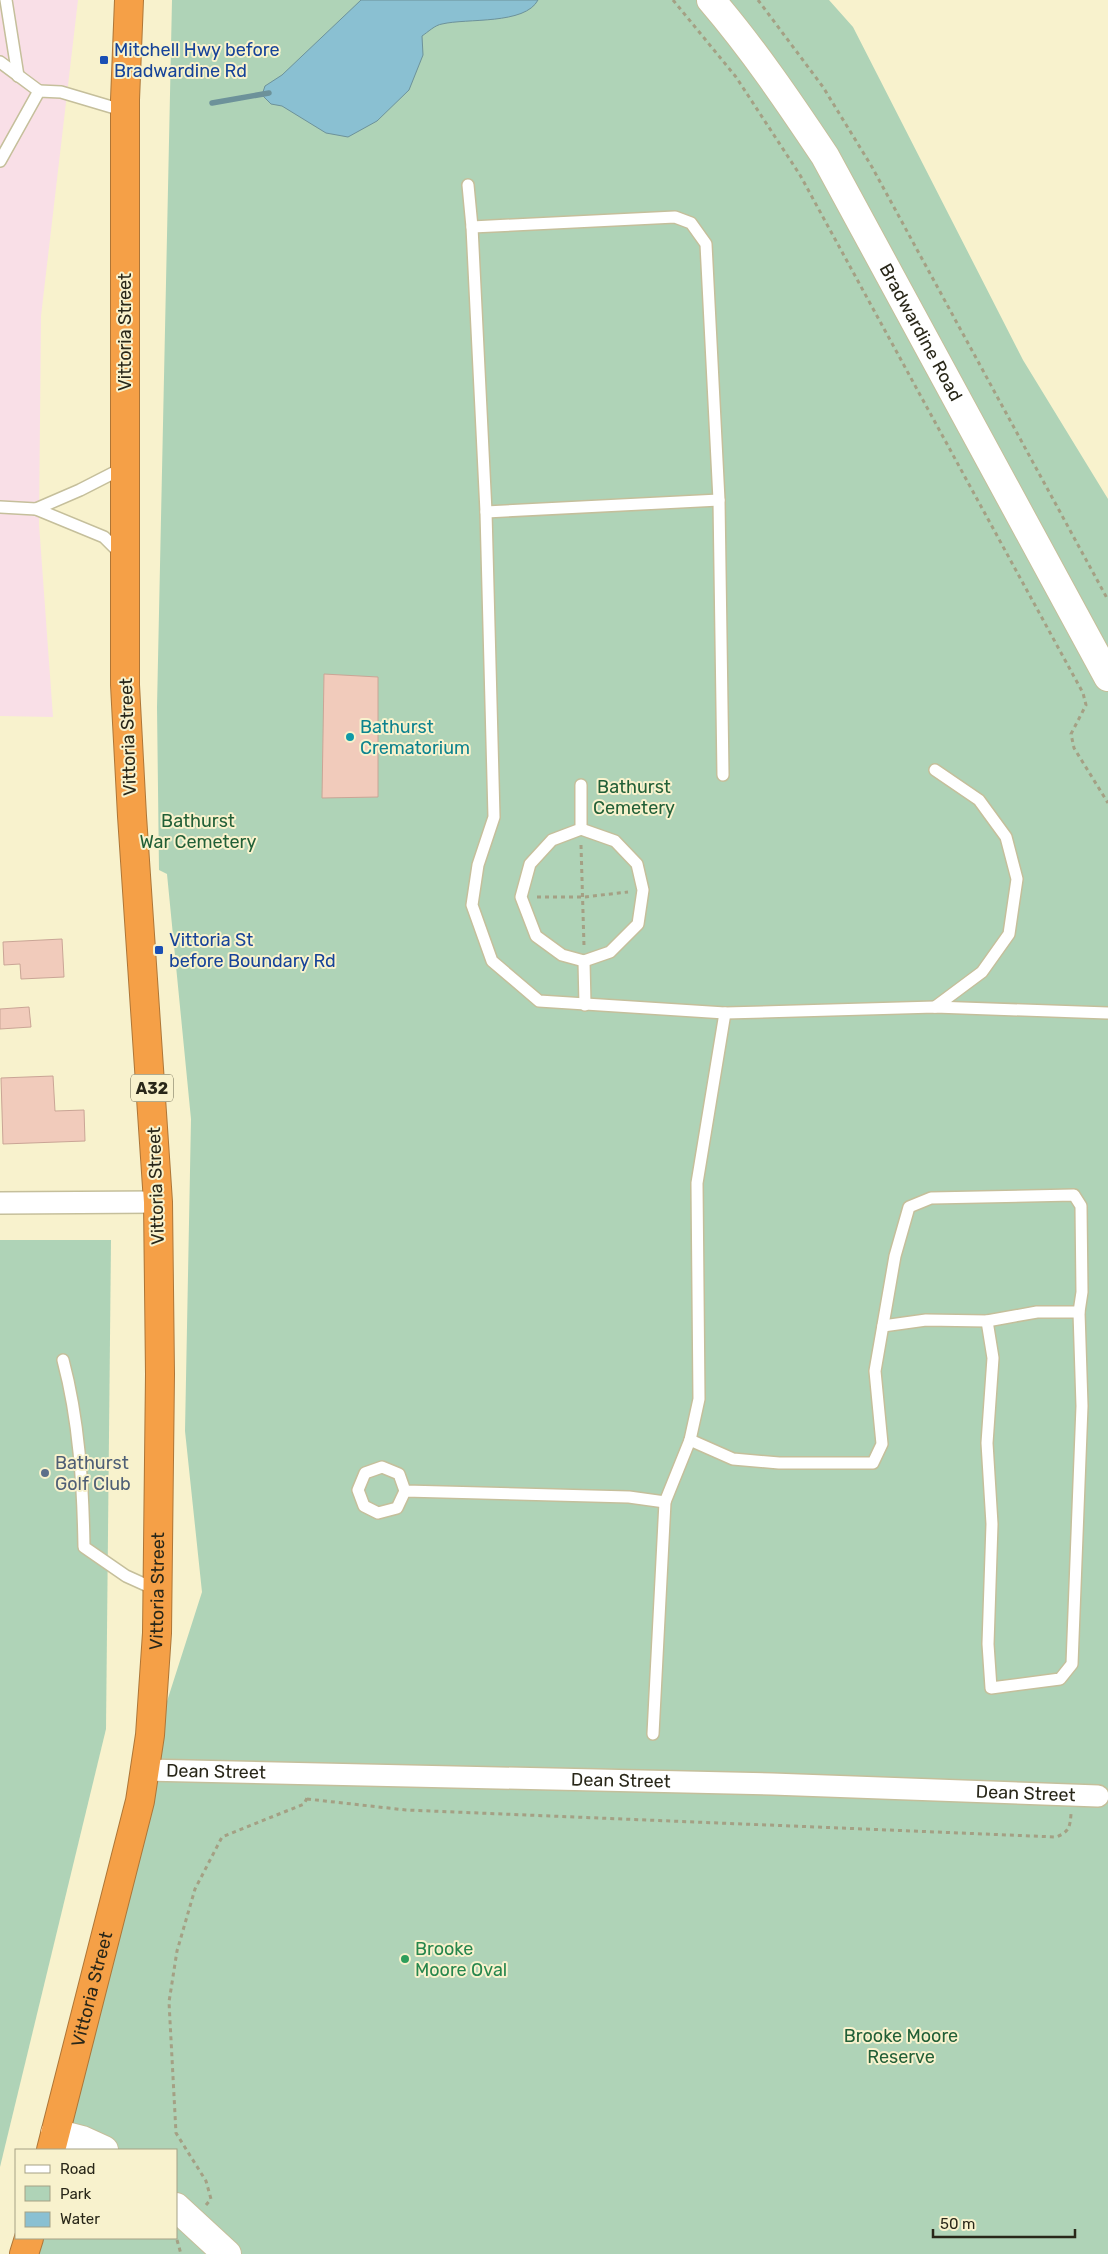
<svg xmlns="http://www.w3.org/2000/svg" width="1108" height="2254" font-family="Rubik,sans-serif">
  <style>
    .industrial { fill: #f9dfe7 }
    .green { fill: #afd3b7 }
    .water { fill: #8ac0d2; stroke: #6d929a }
    .lines { fill: none; stroke-linecap: round; stroke-linejoin: round }
    .stream { stroke: #6d929a; stroke-width: 5.5 }
    .building { fill: #f1cbbb; stroke: #caa596 }
    .lane-casing { stroke: #c5bf9b; stroke-width: 14 }
    .street-casing { stroke: #c5bf9b; stroke-width: 24 }
    .secondary-casing { stroke: #c5bf9b; stroke-width: 30 }
    .highway-casing { stroke: #ae7637; stroke-width: 30 }
    .path { stroke: #a4a084; stroke-width: 3; stroke-dasharray: 4 4; stroke-linecap: butt }
    .lane { stroke: #fff; stroke-width: 11 }
    .street { stroke: #fff; stroke-width: 21 }
    .secondary { stroke: #fff; stroke-width: 28 }
    .highway { stroke: #f5a047; stroke-width: 28 }
    .transit-dot { fill: #1a4fb4; stroke: #f8f2cd; stroke-width: 2 }
    .culture-dot { fill: #0f9aa8; stroke: #f8f2cd; stroke-width: 2 }
    .service-dot { fill: #5c6f8a; stroke: #f8f2cd; stroke-width: 2 }
    .leisure-dot { fill: #2e9e5b; stroke: #f8f2cd; stroke-width: 2 }
    .labels { text-anchor: middle; stroke-width: 4; stroke-linejoin: round; paint-order: stroke }
    .shield { fill: #f8f2cd; stroke: #67644f; stroke-width: 1 }
    .shield-label { font-size: 16px; font-weight: bold; fill: #292719 }
    .transit-label { font-size: 18px; fill: #164399; stroke: #f8f2cd; text-anchor: start }
    .street-label { font-size: 18px; fill: #292719; stroke: #f8f2cd }
    .culture-label { font-size: 18px; fill: #0d838f; stroke: #f8f2cd; text-anchor: start }
    .park-label { font-size: 18px; fill: #215f37; stroke: #f8f2cd }
    .service-label { font-size: 18px; fill: #4e5e75; stroke: #f8f2cd; text-anchor: start }
    .leisure-label { font-size: 18px; fill: #27864d; stroke: #f8f2cd; text-anchor: start }
  </style>
  <rect width="100%" height="100%" fill="#f8f2cd"/>
  <path class="industrial" d="M0 0H78L41 316 39 524 53 717 0 716Z"/>
  <g class="green">
    <path d="M172 0H829L853 27 1023 360 1108 499V2254H24L29 2238H176V2150H51L145 1770 202 1592 185 1431 191 1119 167 874 159 870 157 707Z"/>
    <path d="M0 1240H111L106 1729 0 2167Z"/>
  </g>
  <path class="water" d="M361 0H538C525 25 467 18 442 24 435 25 428 32 422 36L423 55 409 90 377 121 348 137 326 133 282 106 271 104 262 95 265 86 282 75Z"/>
  <g class="lines">
    <path class="stream" d="M212 103 269 93"/>
  </g>
  <g class="building">
    <path d="M324 674 378 677V797L322 798Z"/>
    <path d="M62 939 64 977 21 979 20 964 4 965 3 942Z"/>
    <path d="M29 1007 31 1027 0 1029V1009Z"/>
    <path d="M53 1076 55 1111 84 1110 85 1141 3 1144 1 1078Z"/>
  </g>
  <g class="lines">
    <g class="lane-casing">
      <g id="lane">
        <path d="M6 0 18 76"/>
        <path d="M0 62 39 91"/>
        <path d="M0 161 39 91 61 92 125 111"/>
        <path d="M468 185 472 227 486 512 494 817 478 865 472 905 492 961 539 1001 725 1013 935 1007 1108 1013"/>
        <path d="M472 227 675 217 691 223 706 244 719 500 723 775"/>
        <path d="M0 507 36 509 104 537 122 555"/>
        <path d="M36 509 80 490 125 467"/>
        <path d="M486 512 719 500"/>
        <path d="M935 770 979 800 1006 837 1017 879 1009 934 982 972 935 1007"/>
        <path d="M581 785V829L552 840 530 864 521 897 536 936 562 955 584 961"/>
        <path d="M581 829 615 841 637 864 643 890 638 924 610 952 584 961 585 1005"/>
        <path d="M883 1326 926 1320 987 1321 1037 1312H1079"/>
        <path d="M63 1360C79 1420 83 1485 84 1547L126 1576 157 1590"/>
        <path d="M690 1440 733 1459 779 1463H873L882 1444 875 1371 895 1256 909 1207 931 1198 1074 1195 1081 1206 1082 1292 1079 1312 1082 1406 1072 1664 1060 1679 991 1688 988 1644 992 1524 987 1443 993 1358 987 1321"/>
        <path d="M405 1491 399 1474 382 1467 365 1473 358 1490 364 1506 378 1513 397 1508 405 1491 629 1497 665 1502"/>
        <path d="M653 1734 665 1502 690 1440 699 1399 697 1183 725 1013"/>
      </g>
    </g>
    <g class="street-casing">
      <g id="street">
        <path d="M0 1203 158 1202"/>
        <path id="s1" d="M145 1770 772 1784 1098 1796"/>
      </g>
    </g>
    <g class="secondary-casing">
      <g id="secondary">
        <path id="s2" d="M711 0C753 49 789 102 825 156L1108 677"/>
        <path d="M55 2133 82 2140 104 2150"/>
        <path d="M176 2207 227 2254"/>
      </g>
    </g>
    <g class="highway-casing">
      <g id="highway">
        <path id="s3" d="M51 2150 140 1801 150 1735 157 1633 160 1374 158 1202 132 816 125 685V100L129 0"/>
        <path d="M24 2254 29 2238"/>
      </g>
    </g>
    <g class="path">
      <path d="M673 0 736 77 800 175 1083 693 1086 705 1071 734 1074 748 1108 803"/>
      <path d="M758 0 823 87 872 167 1108 600"/>
      <path d="M581 845 584 946"/>
      <path d="M537 897H584L628 892"/>
      <path d="M307 1799 406 1810 1056 1837C1069 1832 1070 1827 1071 1814"/>
      <path d="M206 2205 211 2199 206 2181 176 2133 169 2002 177 1951 195 1889 222 1837 304 1804 307 1798"/>
      <path d="M177 2240 181 2254"/>
    </g>
    <use href="#lane" class="lane"/>
    <use href="#street" class="street"/>
    <use href="#secondary" class="secondary"/>
    <use href="#highway" class="highway"/>
  </g>
  <g class="transit-dot">
    <rect x="99" y="55" width="10" height="10" rx="2.5"/>
    <rect x="154" y="945" width="10" height="10" rx="2.5"/>
  </g>
  <circle class="culture-dot" cx="350" cy="737" r="5"/>
  <circle class="service-dot" cx="45" cy="1473" r="5"/>
  <circle class="leisure-dot" cx="405" cy="1959" r="5"/>
  <g class="labels">
    <rect class="shield" x="131" y="1074.5" width="42" height="27" rx="4"/>
    <g class="shield-label">
      <text x="152" y="1094">A32</text>
    </g>
    <g class="transit-label">
      <text x="114" y="56">Mitchell Hwy before<tspan x="114" dy="21">Bradwardine Rd</tspan></text>
      <text x="169" y="946">Vittoria St<tspan x="169" dy="21">before Boundary Rd</tspan></text>
    </g>
    <g class="street-label">
      <text transform="translate(125 332) rotate(-90)" y="6">Vittoria Street</text>
      <text dy="6" stroke="none"><textPath href="#s2" startOffset="394">Bradwardine Road</textPath></text>
      <text transform="translate(128 737) rotate(-92)" y="6">Vittoria Street</text>
      <text transform="translate(156 1186) rotate(-92)" y="6">Vittoria Street</text>
      <text dy="6" stroke="none"><textPath href="#s3" startOffset="571">Vittoria Street</textPath></text>
      <text dy="6" stroke="none"><textPath href="#s1" startOffset="71">Dean Street</textPath></text>
      <text dy="6" stroke="none"><textPath href="#s1" startOffset="476">Dean Street</textPath></text>
      <text dy="6" stroke="none"><textPath href="#s1" startOffset="881">Dean Street</textPath></text>
      <text dy="6" stroke="none"><textPath href="#s3" startOffset="166">Vittoria Street</textPath></text>
    </g>
    <g class="culture-label">
      <text x="360" y="733">Bathurst<tspan x="360" dy="21">Crematorium</tspan></text>
    </g>
    <g class="park-label">
      <text x="634" y="793">Bathurst<tspan x="634" dy="21">Cemetery</tspan></text>
      <text x="198" y="827">Bathurst<tspan x="198" dy="21">War Cemetery</tspan></text>
      <text x="901" y="2042">Brooke Moore<tspan x="901" dy="21">Reserve</tspan></text>
    </g>
    <g class="service-label">
      <text x="55" y="1469">Bathurst<tspan x="55" dy="21">Golf Club</tspan></text>
    </g>
    <g class="leisure-label">
      <text x="415" y="1955">Brooke<tspan x="415" dy="21">Moore Oval</tspan></text>
    </g>
  </g>
  <rect x="15" y="2149" width="162" height="90" fill="#f8f2cd" stroke="#a5a185"/>
  <rect x="25" y="2165" width="25" height="8" fill="#ffffff" stroke="#a5a185"/>
  <text x="60" y="2174" font-size="15" fill="#292719">Road</text>
  <rect x="25" y="2186" width="25" height="15" fill="#afd3b7" stroke="#a5a185"/>
  <text x="60" y="2199" font-size="15" fill="#292719">Park</text>
  <rect x="25" y="2212" width="25" height="15" fill="#8ac0d2" stroke="#a5a185"/>
  <text x="60" y="2224" font-size="15" fill="#292719">Water</text>
  <path d="M933 2229v8h142v-8" fill="none" stroke="#292719" stroke-width="2.5"/>
  <text x="940" y="2229" font-size="15" fill="#292719" stroke="#f8f2cd" stroke-width="4" paint-order="stroke">50 m</text>
</svg>
